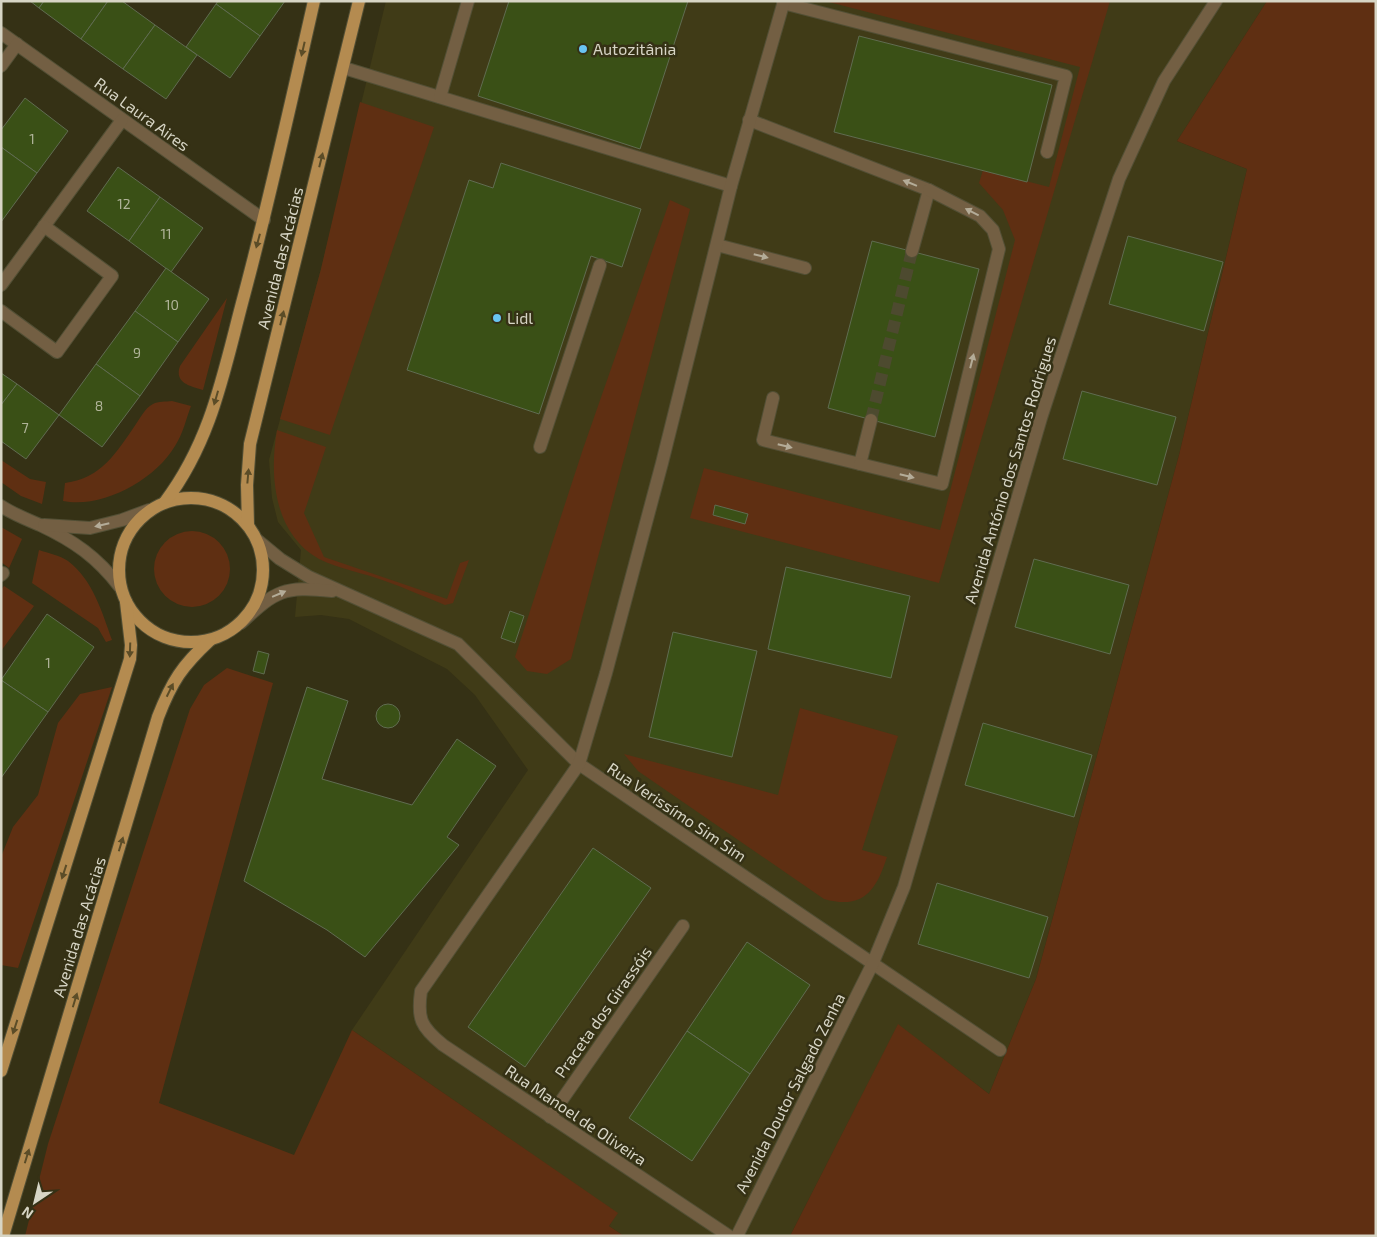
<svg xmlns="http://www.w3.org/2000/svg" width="1377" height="1237" font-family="'Exo 2',sans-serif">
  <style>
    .built { fill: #403b17 }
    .green { fill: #5f2f12 }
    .building { fill: #3a5016; stroke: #606c51 }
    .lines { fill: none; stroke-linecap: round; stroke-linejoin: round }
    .minor-tunnel { stroke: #4d4a2f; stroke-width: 12; stroke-dasharray: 12 6; stroke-linecap: butt }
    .minor-casing { stroke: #524f35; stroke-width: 14 }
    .major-casing { stroke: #524f35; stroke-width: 14 }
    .minor { stroke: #735f43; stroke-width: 12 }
    .major { stroke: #b48b50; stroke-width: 12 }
    .oneway { fill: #5b4c27 }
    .oneway2 { fill: #b4ac98 }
    .poi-dot { fill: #69c4f1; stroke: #353115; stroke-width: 2 }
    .labels { text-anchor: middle; stroke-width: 5; stroke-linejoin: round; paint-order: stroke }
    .number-label { font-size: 14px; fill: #b0b499 }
    .poi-label { font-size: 16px; fill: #d7d5c5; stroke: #353115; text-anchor: start }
    .street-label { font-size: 16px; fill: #d7d5c5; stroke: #353115 }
  </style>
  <rect width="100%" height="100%" fill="#353115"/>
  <path class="built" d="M386 1H1267L1177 141 1247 169 1179 455 1036 979 989 1094 898 1025 790 1236H624L609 1226 617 1213 352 1030 528 770 475 695 447 669 349 619 321 615 295 617 301 550 278 522 272 498 269 460 321 269Z"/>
  <g class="green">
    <path d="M825 1H1110L939 583 690 518 704 468 940 530 1015 240 1003 210 979 183 983 170 1049 187 1080 67Z"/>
    <path d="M1267 1H1376V1236H790L898 1024 989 1094 1036 979 1179 455 1247 169 1177 141Z"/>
    <path d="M360 102 434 127 330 435 280 419 321 269Z"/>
    <path d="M670 200 690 209 571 659 547 674 527 671 515 657 583 449Z"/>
    <path d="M227 298 203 390C190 386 174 383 180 366Z"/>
    <path d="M172 401 191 406C186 419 183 434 175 446 155 480 102 509 63 501L65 483C102 478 116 453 136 424 141 417 145 408 153 404 158 401 166 402 172 401Z"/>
    <path d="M277 430 326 447 304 513 324 557 447 599 460 563 469 560 453 603 445 605C425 597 405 588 385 581 364 573 339 569 319 559 274 534 269 476 277 430Z"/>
    <path d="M1 460 30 479 46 482 42 504 21 496 1 482Z"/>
    <path d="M1 527 22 539 9 568 1 562Z"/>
    <circle cx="192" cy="569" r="38"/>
    <path d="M39 550C48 553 61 556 68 561 93 580 102 612 112 640L106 642 98 628 32 583Z"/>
    <path d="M4 586 34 606 1 651V590Z"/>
    <path d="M227 668 273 683 159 1103 294 1155 352 1030 618 1213 609 1226 624 1236H25L48 1144 190 709 204 685Z"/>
    <path d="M112 687 18 968 1 965V857L13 827 38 795 58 723 80 694Z"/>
    <path d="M800 708 898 736 862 850 887 857C876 891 863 910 824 899L638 771 624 754 778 795Z"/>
  </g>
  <g class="building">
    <path d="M30 1H44L39 8Z"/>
    <path d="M44 1H108L81 39 39 8Z"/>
    <path d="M108 1H122L155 25 123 69 81 39Z"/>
    <path d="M218 1H285L260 36 216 4Z"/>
    <path d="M509 1H688L640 149 478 96Z"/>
    <path d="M216 4 260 36 230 78 186 47Z"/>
    <path d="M155 25 197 55 166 99 123 69Z"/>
    <path d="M859 36 1052 85 1027 182 834 132Z"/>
    <path d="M25 98 68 131 37 173 1 147V130Z"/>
    <path d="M1 147 37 173 1 222Z"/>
    <path d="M501 163 641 209 622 267 591 256 539 414 407 370 469 180 493 188Z"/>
    <path d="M118 167 160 197 129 241 87 211Z"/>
    <path d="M160 197 203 228 171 272 129 241Z"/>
    <path d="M1128 236 1223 262 1204 331 1109 304Z"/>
    <path d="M872 241 979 269 935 437 828 408Z"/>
    <path d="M166 268 209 299 178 342 135 311Z"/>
    <path d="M135 311 178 342 140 396 96 364Z"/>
    <path d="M96 364 140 396 102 447 59 415Z"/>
    <path d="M1 373 17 384 1 405Z"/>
    <path d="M17 384 59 415 26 459 1 441V405Z"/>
    <path d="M1082 391 1176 417 1157 485 1063 459Z"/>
    <path d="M715 505 748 514 745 524 713 515Z"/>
    <path d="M1034 559 1129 585 1110 654 1015 627Z"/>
    <path d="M786 567 910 596 891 678 768 649Z"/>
    <path d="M510 611 524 616 515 643 501 638Z"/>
    <path d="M47 614 94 647 48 712 1 680Z"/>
    <path d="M673 632 757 651 732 757 649 737Z"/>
    <path d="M258 651 269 654 264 674 253 671Z"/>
    <path d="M1 680 48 712 1 778Z"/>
    <path d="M307 687 348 701 322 779 412 805 457 739 496 766 447 837 459 845 365 957 327 930 244 881Z"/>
    <circle cx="388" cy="716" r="12"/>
    <path d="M983 723 1092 755 1074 817 965 785Z"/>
    <path d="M593 848 651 888 525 1067 468 1027Z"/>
    <path d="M937 883 1048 917 1029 978 918 944Z"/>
    <path d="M747 942 810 985 750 1074 687 1031Z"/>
    <path d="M687 1031 750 1074 692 1161 629 1118Z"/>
  </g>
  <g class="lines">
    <path class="minor-tunnel" d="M871 420 912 251"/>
    <g class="minor-casing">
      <g id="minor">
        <path d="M783 3 1066 76 1047 152"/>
        <path d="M1 33 264 220"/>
        <path d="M1 66 17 44"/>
        <path d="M344 68 731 186"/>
        <path d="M440 97 468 1"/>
        <path d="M749 120 929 190 912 251"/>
        <path d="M717 245 805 268"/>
        <path d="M1 285 122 120"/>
        <path d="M1 311 57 352 112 276 44 226"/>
        <path d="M773 398 763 440 860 464 871 420"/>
        <path d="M540 447 600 265"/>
        <path d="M860 464 942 484 999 249 993 230 980 216 929 190"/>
        <path d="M1 506C13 514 26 519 40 525 74 541 97 557 120 587"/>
        <path d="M44 525 90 528 122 520 149 510"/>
        <path d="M257 540 280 559 309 577 458 644 579 764 1000 1050"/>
        <path d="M1 575 3 573"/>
        <path d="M241 623C276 590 284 586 332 591"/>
        <path d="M550 1117 683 926"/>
        <path d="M729 1236 443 1045C421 1027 417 1019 421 991L579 764 606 673 662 463 731 186 784 1"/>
        <path d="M737 1236 872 965 904 887 1041 418 1119 179 1164 81 1216 1"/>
      </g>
    </g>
    <g class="major-casing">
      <g id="major">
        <circle cx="191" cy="570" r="72"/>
        <path d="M165 502C211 441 223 375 242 303 269 203 291 102 314 1"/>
        <path d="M248 525 247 485 250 444 359 1"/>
        <path d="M1 1071 130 659 131 645 126 602"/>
        <path d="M3 1236 158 717C172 681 182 666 210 640"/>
      </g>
    </g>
    <use href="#minor" class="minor"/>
    <use href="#major" class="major"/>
  </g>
  <defs><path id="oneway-solid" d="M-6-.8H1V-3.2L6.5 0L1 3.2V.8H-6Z" transform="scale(1.25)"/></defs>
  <g class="oneway">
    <use href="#oneway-solid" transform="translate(303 49) rotate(103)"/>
    <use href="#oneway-solid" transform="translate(321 160) rotate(-76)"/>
    <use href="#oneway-solid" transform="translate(258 241) rotate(105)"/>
    <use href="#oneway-solid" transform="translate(282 318) rotate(-76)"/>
    <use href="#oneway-solid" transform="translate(216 398) rotate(106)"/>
    <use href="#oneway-solid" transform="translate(248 476) rotate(-85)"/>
    <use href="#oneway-solid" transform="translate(130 650) rotate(92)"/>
    <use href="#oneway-solid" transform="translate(170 690) rotate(-64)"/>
    <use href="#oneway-solid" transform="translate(121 844) rotate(-73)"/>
    <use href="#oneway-solid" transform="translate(64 872) rotate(108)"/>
    <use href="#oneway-solid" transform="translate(75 1000) rotate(-73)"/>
    <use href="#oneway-solid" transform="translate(15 1027) rotate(108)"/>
    <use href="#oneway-solid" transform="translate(27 1156) rotate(-73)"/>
  </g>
  <g class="oneway2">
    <use href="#oneway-solid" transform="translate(910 183) rotate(-158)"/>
    <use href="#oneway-solid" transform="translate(972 212) rotate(-153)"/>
    <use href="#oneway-solid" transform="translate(761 256) rotate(14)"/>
    <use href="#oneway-solid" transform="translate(972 361) rotate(-76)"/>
    <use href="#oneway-solid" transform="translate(785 446) rotate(14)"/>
    <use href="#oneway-solid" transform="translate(907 476) rotate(14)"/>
    <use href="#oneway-solid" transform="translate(102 525) rotate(167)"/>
    <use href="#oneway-solid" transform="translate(279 594) rotate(-23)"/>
  </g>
  <g class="poi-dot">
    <circle cx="583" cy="49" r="5"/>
    <circle cx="497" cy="318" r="5"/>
  </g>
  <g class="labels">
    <g class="number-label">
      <text x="32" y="144">1</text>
      <text x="124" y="209">12</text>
      <text x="166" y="239">11</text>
      <text x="172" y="310">10</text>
      <text x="137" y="358">9</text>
      <text x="99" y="411">8</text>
      <text x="25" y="433">7</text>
      <text x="48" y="668">1</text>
    </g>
    <g class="poi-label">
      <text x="593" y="55">Autozitânia</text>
      <text x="507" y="324">Lidl</text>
    </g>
    <g class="street-label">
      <text transform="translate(142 114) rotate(36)" y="6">Rua Laura Aires</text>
      <text transform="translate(280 258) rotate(-76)" y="6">Avenida das Acácias</text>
      <text transform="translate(1010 470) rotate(-73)" y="6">Avenida António dos Santos Rodrigues</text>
      <text transform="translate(677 812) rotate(34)" y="6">Rua Verissímo Sim Sim</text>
      <text transform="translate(79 927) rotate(-73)" y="6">Avenida das Acácias</text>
      <text transform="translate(603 1012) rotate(-55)" y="6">Praceta dos Girassóis</text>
      <text transform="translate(790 1093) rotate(-63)" y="6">Avenida Doutor Salgado Zenha</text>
      <text transform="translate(576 1115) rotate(34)" y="6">Rua Manoel de Oliveira</text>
    </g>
  </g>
  <rect width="1377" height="1237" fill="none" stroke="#d7d5c5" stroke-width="5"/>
  <g transform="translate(35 1202) rotate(215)" stroke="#353115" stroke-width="4" paint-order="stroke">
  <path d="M0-4L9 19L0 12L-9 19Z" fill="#d7d5c5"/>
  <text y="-8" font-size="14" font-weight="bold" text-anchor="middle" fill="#d7d5c5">N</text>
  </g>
</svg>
